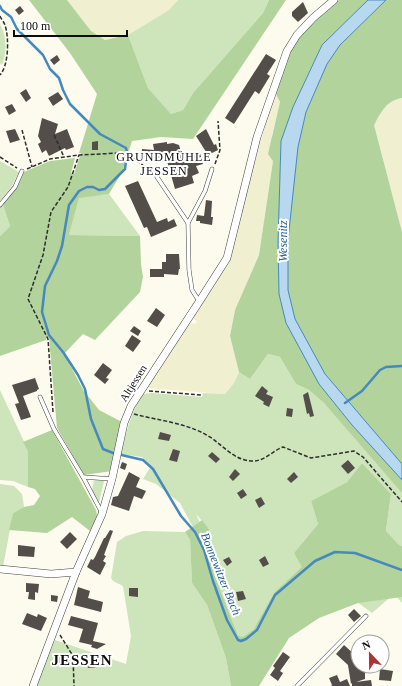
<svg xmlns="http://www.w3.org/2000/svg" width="402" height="686" font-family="'Times New Roman',serif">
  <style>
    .farmland { fill: #f0efd0 }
    .green { fill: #cee4bb; fill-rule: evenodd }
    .forest { fill: #b2d39c }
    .water { fill: #b7d8ef; stroke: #4689be }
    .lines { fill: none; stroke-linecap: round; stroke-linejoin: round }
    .stream { stroke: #4689be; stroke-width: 2.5 }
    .building { fill: #544e4a }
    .service-casing { stroke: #3f3f3f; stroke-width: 4.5 }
    .minor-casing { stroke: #3f3f3f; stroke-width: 8 }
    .path { stroke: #2e2e2e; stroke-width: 1.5; stroke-dasharray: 4 2; stroke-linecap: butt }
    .service { stroke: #fff; stroke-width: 3.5 }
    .minor { stroke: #fff; stroke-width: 7 }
    .labels { text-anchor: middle; stroke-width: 4; stroke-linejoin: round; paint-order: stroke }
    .street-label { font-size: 11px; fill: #0c0c0c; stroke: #fff }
    .neighbourhood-label { font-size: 12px; letter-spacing: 1px; fill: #0c0c0c; stroke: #fff }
    .water-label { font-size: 12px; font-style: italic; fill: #235c90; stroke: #fff }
    .district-label { font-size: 15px; font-weight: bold; letter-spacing: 1px; fill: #0c0c0c; stroke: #fff }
  </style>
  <rect width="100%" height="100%" fill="#fdfbee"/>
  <g class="farmland">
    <path d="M67 0H178L169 10 128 35 105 40 91 31Z"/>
    <path d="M275 92 280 102 272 135 273 161 259 255 235 310 230 335 239 372 234 383 225 394 146 388 190 323 195 324 197 322 193 317 223 271Z"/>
    <path d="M402 98V232L374 125 382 110 394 99Z"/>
  </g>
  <g class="green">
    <path d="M178 0H269L263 13 193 93 183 110 171 114 148 88 128 35 169 10Z"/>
    <path d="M363 1 382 54 402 97 382 105 373 129 402 246V546L398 544 386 532 391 494 362 463 347 482 311 501 318 524 294 553 296 556 402 559V603L394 594 372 613 357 602 258 626 245 636 234 641 194 529 180 503 156 484 143 479 151 466 142 457 121 454C126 431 131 414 142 394L152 393 202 397 203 393 225 394 234 383 239 372 250 379 268 354 280 357 296 384 309 390 325 404 278 307 277 211 283 186 281 125ZM196 514 209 529 214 574 235 629 206 563 208 541Z"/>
    <path d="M0 24C7 36 7 52 2 65L0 63Z"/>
    <path d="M0 161 19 172 12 186 0 201Z"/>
    <path d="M109 194 140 236 69 235 79 197Z"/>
    <path d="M3 205 10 226 0 236V207Z"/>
    <path d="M0 390 28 450V487L13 481 0 480Z"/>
    <path d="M94 480 104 481 99 503 92 491Z"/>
    <path d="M0 484 14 486 22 494 24 507 13 513 3 567H0Z"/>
    <path d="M143 531 185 532 190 540 192 583 207 605 226 658 231 686H36L55 640 126 664 131 636 123 586 113 581 111 578 117 542 126 536Z"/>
  </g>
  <g class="forest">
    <path d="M29 0H67L91 31 105 40 128 35 148 88 171 114 183 110 193 93 263 13 269 0H286L193 139 161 137 132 141 122 172 109 194 79 198 69 235 140 236 141 264 143 277 140 292 95 340 83 334 64 354 84 391 99 410 122 422 112 471 84 475 57 428 49 338H46V340L0 356V236L10 226 3 205 17 188 24 172 50 161 75 158 71 173 74 174 81 153H79L97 94 70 53Z"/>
    <path d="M339 0H368L322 45 293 107 281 141 278 242 279 294 319 384 352 425 402 480V493L325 404 309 390 296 384 280 357 268 354 250 379 239 372 230 336 235 310 259 255 273 161 268 154 280 102 275 92C282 74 287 54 298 38 309 23 325 11 339 0Z"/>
    <path d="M386 0H402V98C387 100 381 112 374 125L402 232V464L325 374 295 319 288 290V240L298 147 306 112 327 64 340 45Z"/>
    <path d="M52 430 96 510 97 516 90 531 72 517 47 533 9 530 13 513 24 507 34 505 40 496 35 489 28 487V451L23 442Z"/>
    <path d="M362 463 391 494 386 531 398 544 402 546V597L358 603 319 618 289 638 259 686H231L226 658 207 605 192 583 190 540 185 532 202 520 209 529 214 574 238 636 243 637 254 629 274 593 302 567 294 553 318 524 311 501 347 482Z"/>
  </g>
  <path class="water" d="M368 0H386L340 45 327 64 306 112 298 147 288 240V290L295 319 325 374 402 464V480L352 425 319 384 286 323 279 294 278 242 281 141 293 107 322 45Z"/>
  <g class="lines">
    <g class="stream">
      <path d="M0 6 2 10 11 17 17 29 43 55 50 69 59 78 63 90 70 104 100 134 126 148 127 152 125 169 105 189 99 190 93 187H87L79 191 69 205 62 246 57 261 45 286 42 312 49 335 63 352 78 375 85 389 91 419 103 449 113 453 143 460 153 469 181 516 195 532 204 550 213 581 227 620 238 640 241 641 246 639 257 630 275 595 315 561 335 552 355 553 402 570"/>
      <path d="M345 403 362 391 380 370 386 367 402 366"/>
    </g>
  </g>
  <g class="building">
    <path d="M303 2 308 13 298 22 292 16V12Z"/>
    <path d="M20 6 24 11 19 15 15 10Z"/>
    <path d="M266 54 276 60 267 74 270 76 259 94 255 91 234 124 225 118Z"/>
    <path d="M57 55 60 60 54 65 50 60Z"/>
    <path d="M26 89 31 98 26 102 20 93Z"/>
    <path d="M58 92 63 99 53 106 48 98Z"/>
    <path d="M12 104 16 111 9 115 5 107Z"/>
    <path d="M42 118 58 124 55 134 67 129 74 147 66 150 65 148 49 156 46 150 42 153 38 144 41 142 38 136Z"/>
    <path d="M15 129 20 140 10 143 6 131Z"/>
    <path d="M206 129 214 145 216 144 218 150 208 155 196 136Z"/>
    <path d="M98 141V150H92V142Z"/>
    <path d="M167 142V144L173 143 179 145 183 158 200 153 203 164 196 166 199 173 192 176 194 183 175 189 165 154 157 161 141 157 142 149 154 150 153 144Z"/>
    <path d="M138 181 157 222 167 218 168 222 174 219 177 226 151 237 147 227 144 228 125 186Z"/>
    <path d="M206 200 212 201 211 217H213L212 225 200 223V221H196L197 215 204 216Z"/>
    <path d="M166 254H179L180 269H179L178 275 164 274V277H150V269H162V262H166Z"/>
    <path d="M156 308 165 315 157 327 147 321Z"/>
    <path d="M134 326 141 331 138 336 130 331Z"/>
    <path d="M132 335 141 341 133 352 125 346Z"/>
    <path d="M103 363 112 370 106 378 109 379 105 384 94 375Z"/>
    <path d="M35 378 39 389 37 390V391L23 396 31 417 21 420 15 404 19 403 12 385Z"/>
    <path d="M262 386 268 391 266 394 273 397 269 407 263 404 264 402 255 396Z"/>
    <path d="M308 392 314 416 310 417 309 413 307 414 303 395Z"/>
    <path d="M287 408 293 409 292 417 286 416Z"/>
    <path d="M160 432 171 435 169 441 158 439Z"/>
    <path d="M173 449 180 451 177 462 169 460Z"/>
    <path d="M212 452 220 459 216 463 208 456Z"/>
    <path d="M348 460 355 468 348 474 341 466Z"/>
    <path d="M122 462 127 464 125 470 120 468Z"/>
    <path d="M235 469 240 474 233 481 229 477Z"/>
    <path d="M129 472 140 478 136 487 146 491 142 499 134 496 129 511 111 505 113 497 118 496Z"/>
    <path d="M294 472 298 477 291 483 287 479Z"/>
    <path d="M243 489 247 495 241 499 237 493Z"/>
    <path d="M261 497 265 504 259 508 255 500Z"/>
    <path d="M110 530 113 531 104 555 106 556 103 561 106 563 100 575 87 567 91 559 93 560 95 557 104 538H105Z"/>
    <path d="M70 532 77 539 67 549 60 542Z"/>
    <path d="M18 545 35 547 34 557 18 556Z"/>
    <path d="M265 556 269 564 263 567 259 560Z"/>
    <path d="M229 557 232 562 227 566 223 560Z"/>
    <path d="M26 583 39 584 38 593 35 592V600L28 599 29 592H26Z"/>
    <path d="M78 587 90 591 88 598 103 602 101 612 74 605Z"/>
    <path d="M129 588H138V597L129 596Z"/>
    <path d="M243 591 246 599 238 601 236 592Z"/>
    <path d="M51 595 58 596 57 602 51 601Z"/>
    <path d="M354 609 361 616 354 622 348 615Z"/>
    <path d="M27 613 37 617 38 614 47 618 41 631 22 624Z"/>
    <path d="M71 616 98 623 93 641 106 644 97 649 91 647 92 645 79 642 83 629 68 625Z"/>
    <path d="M344 645 355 655 356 662 358 661V666H365V679L356 682 371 680 372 686H352V683L351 684 348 665 336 654Z"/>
    <path d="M283 652 290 657 280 671 283 673 278 681 270 675 275 668 273 666Z"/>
    <path d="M59 657H66L65 663H59Z"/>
    <path d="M87 662H96L97 667 88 668Z"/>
    <path d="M380 669 393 671 391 681 379 680Z"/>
    <path d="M337 675 340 682 347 679 350 686H331L332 685 329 678Z"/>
  </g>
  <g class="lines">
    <g class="service-casing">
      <g id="service">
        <path d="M157 177 188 223 189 270 192 290 199 301"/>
        <path d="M0 205 15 187 22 171"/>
        <path d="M188 223 205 191 212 169"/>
        <path d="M40 397 54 429 83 477 102 513"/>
        <path d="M83 477 112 479"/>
        <path d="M297 686 366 616"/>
      </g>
    </g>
    <g class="minor-casing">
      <g id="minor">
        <path d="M0 569 51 574 76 572"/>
        <path d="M33 686 76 572 102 514 112 479 124 423 131 406 199 302 227 258 257 137 287 51 297 35 313 18 334 0"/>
      </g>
    </g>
    <g class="path">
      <path d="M0 16C1 19 4 22 5 25 9 37 9 65 0 75"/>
      <path d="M22 130 32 167"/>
      <path d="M54 135 64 157"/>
      <path d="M0 157 17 168"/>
      <path d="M215 164 220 150 218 121"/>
      <path d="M27 169 50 159 79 155 120 153 131 156 153 173"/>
      <path d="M149 391 201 395"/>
      <path d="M53 412 48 339 28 299 43 255 51 212 68 187 79 155"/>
      <path d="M134 414C160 421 190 423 213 439 225 448 236 461 253 461 265 461 272 451 283 447L311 458 354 451 363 457 402 502"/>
      <path d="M60 635 73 656 74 686"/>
    </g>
    <use href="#service" class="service"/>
    <use href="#minor" class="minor"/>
  </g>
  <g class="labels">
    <g class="street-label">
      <text transform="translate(133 383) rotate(-58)" y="4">Altjessen</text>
    </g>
    <g class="neighbourhood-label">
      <text x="164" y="161">GRUNDMÜHLE<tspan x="164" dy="14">JESSEN</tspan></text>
    </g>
    <g class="water-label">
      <text transform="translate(283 241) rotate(-90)" y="4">Wesenitz</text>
      <text transform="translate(221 574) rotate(68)" y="4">Bonnewitzer Bach</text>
    </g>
    <g class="district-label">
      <text x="82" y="665">JESSEN</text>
    </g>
  </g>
  <g transform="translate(370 654) rotate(338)"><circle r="19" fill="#ffffff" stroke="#9e9e9e"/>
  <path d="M0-3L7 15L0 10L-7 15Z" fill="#ad3434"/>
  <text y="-6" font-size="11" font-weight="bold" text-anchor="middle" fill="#0c0c0c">N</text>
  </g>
  <path d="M14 30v6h113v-6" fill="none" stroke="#0c0c0c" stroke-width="2"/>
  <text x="20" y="30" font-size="12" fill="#0c0c0c" stroke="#ffffff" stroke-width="3" paint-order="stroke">100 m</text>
</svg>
